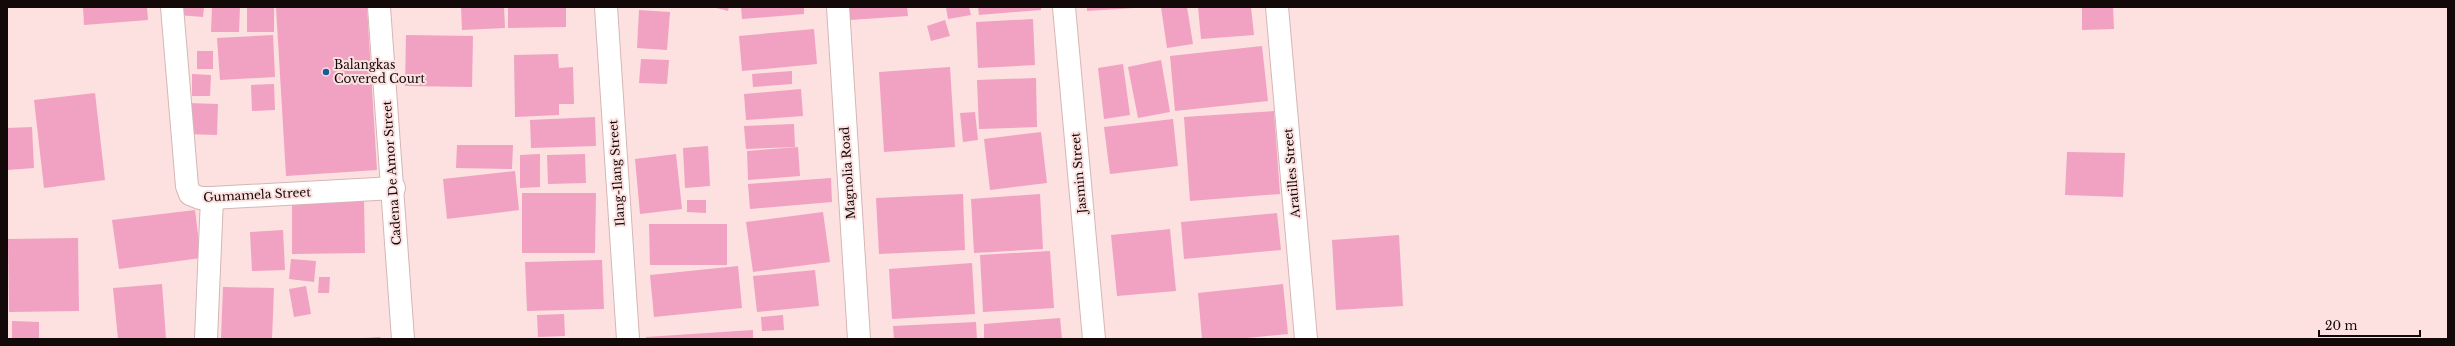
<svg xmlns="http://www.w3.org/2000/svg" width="2455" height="346" font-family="'Libre Baskerville',serif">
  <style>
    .building { fill: #f1a1c1 }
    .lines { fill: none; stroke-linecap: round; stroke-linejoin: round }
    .street-casing { stroke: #d6b6b5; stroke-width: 24 }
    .secondary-casing { stroke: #d6b6b5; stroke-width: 24 }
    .street { stroke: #fff; stroke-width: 22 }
    .secondary { stroke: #fff; stroke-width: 22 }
    .poi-dot { fill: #185e93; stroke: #fce1e0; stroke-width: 1.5 }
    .labels { text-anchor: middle; stroke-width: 4; stroke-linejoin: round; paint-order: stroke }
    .poi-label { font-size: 12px; fill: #130908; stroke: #fce1e0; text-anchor: start }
    .street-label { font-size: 12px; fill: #130908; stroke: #fce1e0 }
  </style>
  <rect width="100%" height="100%" fill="#fce1e0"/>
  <g class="building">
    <path d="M83 7H147L148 20 84 25Z"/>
    <path d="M178 7H204L203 17 178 15Z"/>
    <path d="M212 7H240L239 32H211Z"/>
    <rect x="247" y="7" width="27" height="25"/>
    <path d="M276 7H367L377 170 286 176Z"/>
    <path d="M461 7H504L505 28 462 30Z"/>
    <path d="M508 7H566V27L508 28Z"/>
    <path d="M713 7H729L728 11Z"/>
    <path d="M741 7H804V14L742 19Z"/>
    <path d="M849 7H907L908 16 850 20Z"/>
    <path d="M946 7H969L971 15 948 19Z"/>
    <path d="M978 7H1041V10L979 15Z"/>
    <path d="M1087 7H1134V8L1087 11Z"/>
    <path d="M1161 7H1187L1193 44 1167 48Z"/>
    <path d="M1198 7H1251L1254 35 1201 39Z"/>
    <path d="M2082 7H2113L2114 29 2082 30Z"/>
    <path d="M639 10 670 12 667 50 637 48Z"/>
    <path d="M1033 19 1035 65 978 68 976 22Z"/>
    <path d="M945 20 950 36 931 41 927 26Z"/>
    <path d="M814 29 817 64 742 71 739 36Z"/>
    <path d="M273 35 275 77 220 80 217 38Z"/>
    <path d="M406 35 473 36 472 87 405 86Z"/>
    <path d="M1262 46 1268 101 1175 111 1170 56Z"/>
    <rect x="197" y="51" width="16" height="18"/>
    <path d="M558 54 559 68 573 67 574 104H559V115L515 117 514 55Z"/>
    <path d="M641 59 669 60 667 84 639 83Z"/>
    <path d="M1161 60 1170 112 1138 118 1128 67Z"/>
    <path d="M1123 64 1130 115 1104 119 1098 68Z"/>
    <path d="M950 67 955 147 884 152 879 72Z"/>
    <path d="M792 71V84L753 87 752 74Z"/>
    <path d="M192 74 211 75 210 96H192Z"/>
    <path d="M1036 78 1037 127 979 129 977 80Z"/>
    <path d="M274 84 275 110 252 111 251 85Z"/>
    <path d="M801 89 803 116 746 120 744 94Z"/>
    <path d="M95 93 105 180 44 188 34 100Z"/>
    <path d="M187 103 218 104 217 135 186 134Z"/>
    <path d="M1274 111 1280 194 1190 201 1184 117Z"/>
    <path d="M975 112 978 140 963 142 960 113Z"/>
    <path d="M595 117 596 146 531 148 530 120Z"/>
    <path d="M1173 119 1178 166 1110 174 1104 127Z"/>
    <path d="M794 124 795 147 746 149 744 126Z"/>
    <path d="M32 127 34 168 7 170V128Z"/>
    <path d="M1041 132 1047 183 990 190 984 139Z"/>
    <path d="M457 145H513L512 169 456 168Z"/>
    <path d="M708 146 710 186 685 188 683 148Z"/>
    <path d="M798 147 800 176 748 180 747 151Z"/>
    <path d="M2067 152 2125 153 2123 197 2065 195Z"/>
    <path d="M540 154V187L520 188V155Z"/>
    <path d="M585 154 586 183 548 184 547 155Z"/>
    <path d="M676 154 682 209 640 214 635 159Z"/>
    <path d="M515 171 519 210 447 219 443 179Z"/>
    <path d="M831 178 832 202 750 209 748 184Z"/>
    <path d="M522 193H596L595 253H522Z"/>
    <path d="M963 194 965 250 879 254 876 198Z"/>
    <path d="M1040 194 1043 249 974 253 971 199Z"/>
    <path d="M687 200H706V213L687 212Z"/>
    <path d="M364 201 365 253 292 254V202Z"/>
    <path d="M195 210 201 258 119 269 112 220Z"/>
    <path d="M823 212 830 262 753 272 746 222Z"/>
    <path d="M1277 213 1281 250 1184 259 1181 222Z"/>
    <path d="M649 224H727V265H650Z"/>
    <path d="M1170 229 1176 291 1117 296 1111 235Z"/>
    <path d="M283 230 285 270 252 271 250 232Z"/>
    <path d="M1399 235 1403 306 1336 310 1332 240Z"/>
    <path d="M78 238 79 311 9 312 8 239Z"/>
    <path d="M1050 251 1054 308 983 312 980 255Z"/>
    <path d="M291 259 316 261 314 282 289 279Z"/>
    <path d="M602 260 604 309 527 311 525 262Z"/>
    <path d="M972 263 975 314 892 319 889 269Z"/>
    <path d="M738 266 742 308 654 317 650 275Z"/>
    <path d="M815 270 819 306 757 312 753 276Z"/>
    <path d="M319 277H330L329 293H318Z"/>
    <path d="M162 284 166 339H118L113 288Z"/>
    <path d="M1283 284 1288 334 1237 339H1202L1198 293Z"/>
    <path d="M306 286 311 314 294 317 289 289Z"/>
    <path d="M223 287 274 288 272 339H221Z"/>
    <path d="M564 314 565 336 538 337 537 315Z"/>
    <path d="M783 315 784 330 762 331 761 317Z"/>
    <path d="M1060 318 1062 339H984V324Z"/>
    <path d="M12 321 39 322V339H12Z"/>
    <path d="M976 322 977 339H894L893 326Z"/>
    <path d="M753 330V339H646V337Z"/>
    <path d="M380 337 381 339H363V338Z"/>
  </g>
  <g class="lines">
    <g class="street-casing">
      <g id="street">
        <path d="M172 7 187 186 190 194 200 198H212L394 188"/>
        <path d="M379 7 403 339"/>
        <path d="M838 7 859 339"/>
        <path d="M1064 7 1094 339"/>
        <path d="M1277 7 1306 339"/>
        <path d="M206 339 212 198"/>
      </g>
    </g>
    <g class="secondary-casing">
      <path id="secondary" d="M606 7 628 339"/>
    </g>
    <use href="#street" class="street"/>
    <use href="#secondary" class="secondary"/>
  </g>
  <circle class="poi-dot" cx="326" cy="72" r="4"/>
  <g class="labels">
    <g class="poi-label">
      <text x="334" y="69">Balangkas<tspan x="334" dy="14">Covered Court</tspan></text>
    </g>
    <g class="street-label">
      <text transform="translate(392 173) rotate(-94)" y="4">Cadena De Amor Street</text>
      <text transform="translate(617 173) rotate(-94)" y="4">Ilang-Ilang Street</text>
      <text transform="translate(848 173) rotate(-94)" y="4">Magnolia Road</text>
      <text transform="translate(1079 173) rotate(-95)" y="4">Jasmin Street</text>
      <text transform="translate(1292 173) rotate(-95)" y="4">Aratilles Street</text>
      <text transform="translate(257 195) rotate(-3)" y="4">Gumamela Street</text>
    </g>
  </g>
  <rect width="2455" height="346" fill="none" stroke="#130908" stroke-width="16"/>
  <path d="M2319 330v6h101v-6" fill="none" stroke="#130908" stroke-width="2"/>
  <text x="2325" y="330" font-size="12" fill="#130908" stroke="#fce1e0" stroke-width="3" paint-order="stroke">20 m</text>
</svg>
